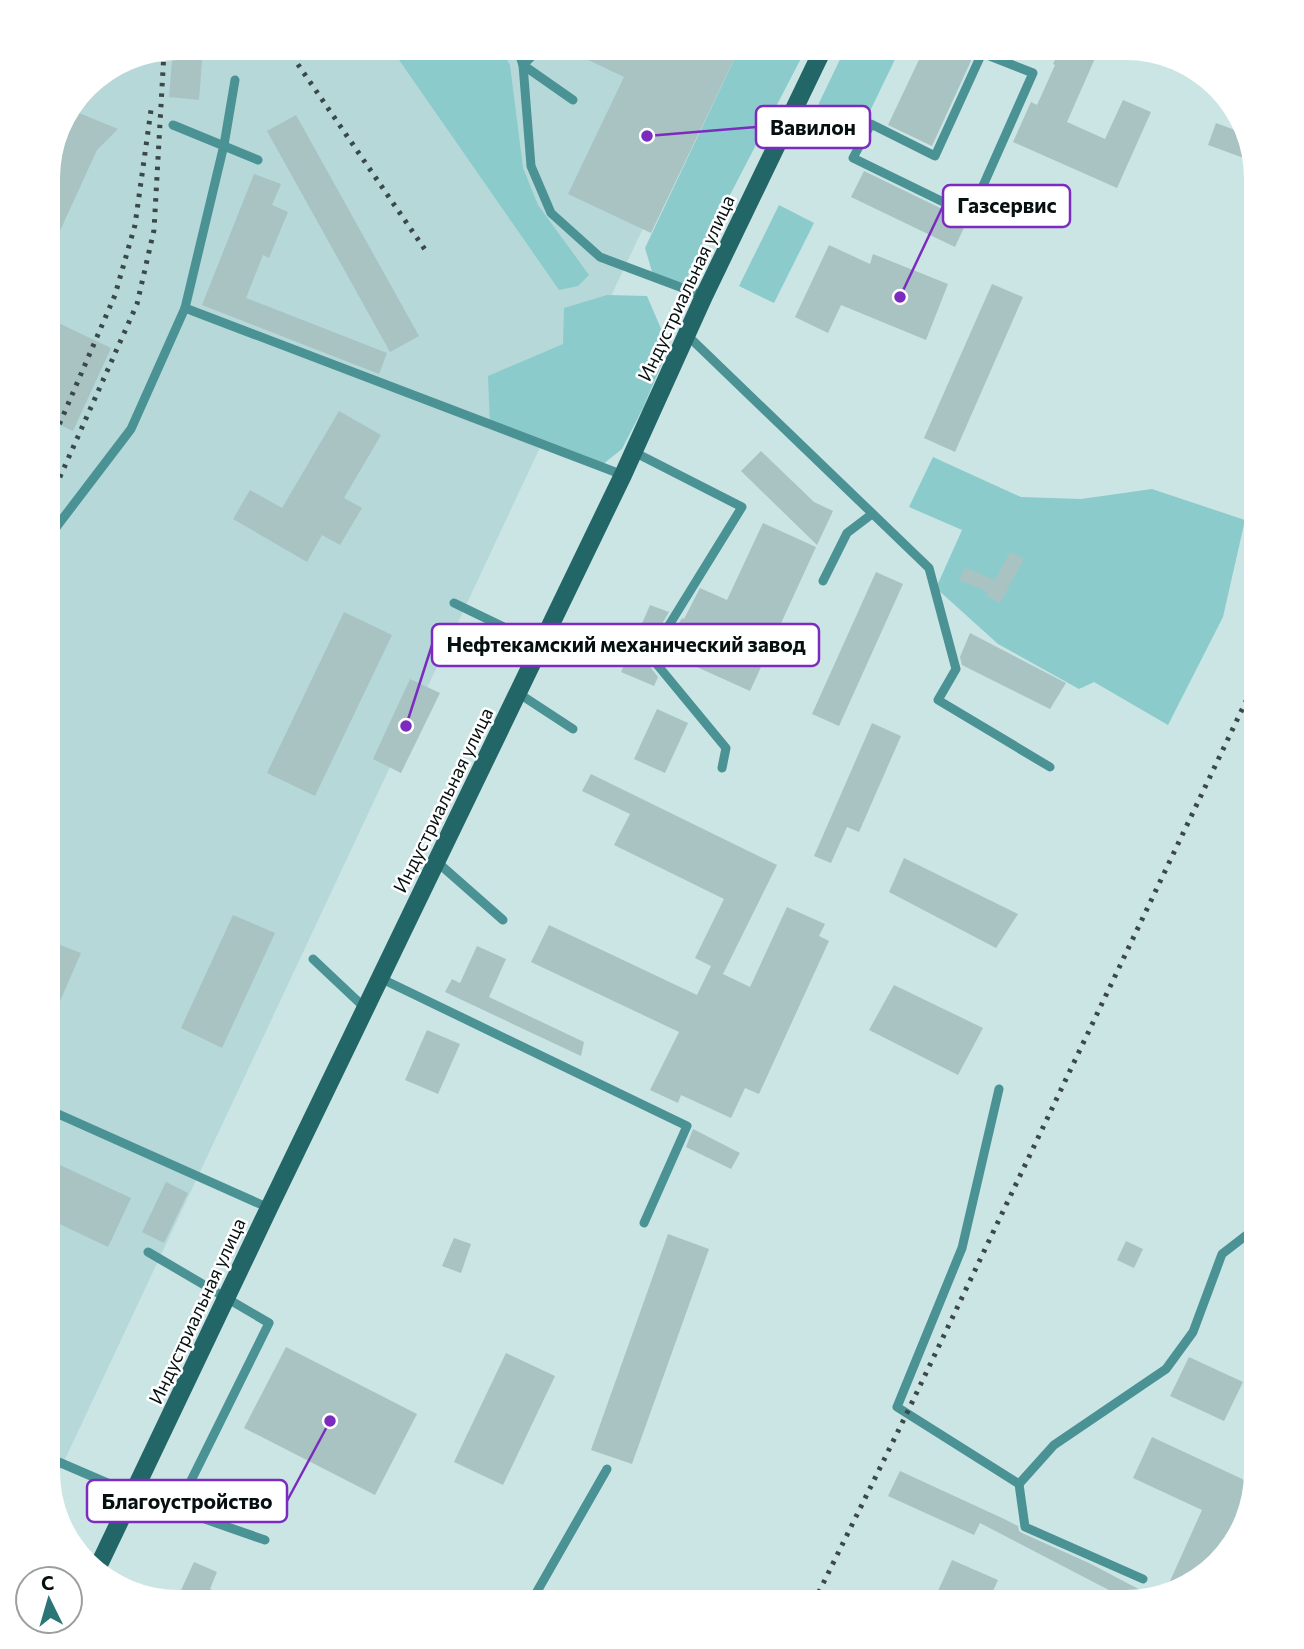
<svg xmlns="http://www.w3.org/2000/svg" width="1304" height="1649" font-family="Commissioner,sans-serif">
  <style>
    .built { fill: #b6d8d9 }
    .green { fill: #8ccbcc }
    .building { fill: #a9c2c2 }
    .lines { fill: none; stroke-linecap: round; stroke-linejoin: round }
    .lane { stroke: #4a9294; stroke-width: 9 }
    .secondary { stroke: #236667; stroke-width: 18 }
    .rail { stroke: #3b4848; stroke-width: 5; stroke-dasharray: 3.5 7; stroke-linecap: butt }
    .labels { text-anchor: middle; stroke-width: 5; stroke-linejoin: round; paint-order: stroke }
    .street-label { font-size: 19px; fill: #071010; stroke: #fff }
    .leader { fill: none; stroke: #7b2cbf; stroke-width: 2.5 }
    .callout-dot { fill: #7b2cbf; stroke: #fff; stroke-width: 2.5 }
    .callout { fill: #fff; stroke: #7b2cbf; stroke-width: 2.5 }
    .callout-label { font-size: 21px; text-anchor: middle; font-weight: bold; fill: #071010 }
  </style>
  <rect width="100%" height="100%" fill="#cbe5e5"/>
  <path class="built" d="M178 47H728L52 1487 47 1471 48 169 61 121 91 80Z"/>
  <g class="green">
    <path d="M390 47H500L510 65 523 168 538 205 589 275 578 286 559 290Z"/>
    <path d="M740 47H807L680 291 655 282 645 248Z"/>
    <path d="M846 47H901L857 138 820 123 819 103Z"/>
    <path d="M779 205 814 223 774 303 739 286Z"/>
    <path d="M607 295 647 296 662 331 663 361 643 408 622 449 597 469 490 427 488 376 563 344 564 308Z"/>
    <path d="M933 457 1021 497 1081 499 1152 489 1245 520 1223 617 1168 725 1094 682 1079 689 998 644 936 588 962 530 909 507Z"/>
  </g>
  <g class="building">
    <path d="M178 47H203L199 100 169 97 173 49Z"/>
    <path d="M561 47H740L651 233 568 194 624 77Z"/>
    <path d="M925 47H966L975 52 932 146 888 125Z"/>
    <path d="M1061 47H1100L1067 122 1105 139 1123 100 1151 112 1117 188 1013 142 1031 102 1037 105 1055 65 1053 64Z"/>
    <path d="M79 113 118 129 97 150 48 257V169L59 128Z"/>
    <path d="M296 115 419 336 390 352 267 131Z"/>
    <path d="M1216 123 1243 133 1252 161 1208 145Z"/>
    <path d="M864 171 967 221 955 247 851 197Z"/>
    <path d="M254 174 281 184 272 205 288 212 269 258 263 255 246 298 387 353 379 374 202 305Z"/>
    <path d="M829 245 870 264 873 254 948 284 926 340 841 305 828 333 795 317Z"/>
    <path d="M992 284 1023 297 955 452 924 438Z"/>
    <path d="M48 318 111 348 73 431 47 419Z"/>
    <path d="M339 411 381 435 344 498 362 508 340 545 322 535 307 562 233 519 250 490 282 508Z"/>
    <path d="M761 451 814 502 833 511 817 545 741 471Z"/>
    <path d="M763 523 816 547 750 691 668 654 664 662 659 655 682 618 684 619 700 588 727 600Z"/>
    <path d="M1010 552 1024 559 1000 603 986 596 988 592 959 580 965 567 995 580Z"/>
    <path d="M876 572 903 584 839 726 812 714Z"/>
    <path d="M650 605 669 612 643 656 645 660 658 677 654 686 621 672Z"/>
    <path d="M344 612 392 635 315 796 267 773Z"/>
    <path d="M970 633 1066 683 1050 709 962 665 960 657Z"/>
    <path d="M410 679 440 693 401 773 373 759Z"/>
    <path d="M657 709 688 723 665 773 634 759Z"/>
    <path d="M872 723 901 736 859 832 847 827 831 863 814 856Z"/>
    <path d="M591 774 777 865 723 974 750 987 787 907 825 924 819 936 829 941 759 1094 745 1088 731 1118 681 1095 678 1103 650 1090 679 1032 531 962 549 925 697 995 711 966 695 958 724 899 614 845 630 814 582 791Z"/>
    <path d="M904 858 1018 914 996 948 889 892Z"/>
    <path d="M233 915 275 933 222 1048 181 1028Z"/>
    <path d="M47 940 81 953 57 1008 47 1004Z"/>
    <path d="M477 946 506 959 489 997 584 1042 581 1056 445 992 452 979 460 983Z"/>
    <path d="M894 985 983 1028 958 1075 869 1030Z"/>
    <path d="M427 1030 460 1044 438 1094 405 1080Z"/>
    <path d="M693 1129 740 1153 731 1169 686 1147Z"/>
    <path d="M47 1159 131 1198 108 1247 47 1218Z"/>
    <path d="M166 1182 188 1193 164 1243 142 1232Z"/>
    <path d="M668 1234 709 1249 632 1464 591 1450Z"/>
    <path d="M454 1238 471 1244 461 1273 442 1266Z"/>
    <path d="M1126 1241 1143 1249 1134 1268 1117 1260Z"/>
    <path d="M286 1347 417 1414 375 1495 244 1428Z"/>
    <path d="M506 1353 555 1376 503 1485 454 1462Z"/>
    <path d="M1189 1357 1243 1382 1224 1421 1170 1396Z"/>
    <path d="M1152 1437 1253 1484 1241 1528 1233 1524 1217 1560 1198 1580 1166 1590 1202 1510 1133 1478Z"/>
    <path d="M900 1471 1002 1518 1018 1526 1019 1531 1022 1533 1089 1563 1150 1595 1130 1601 980 1523 974 1535 888 1496Z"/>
    <path d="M952 1560 998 1580 988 1602H933Z"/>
    <path d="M194 1562 217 1572 210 1589 238 1602 176 1601Z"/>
  </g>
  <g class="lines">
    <g class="lane">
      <path d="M517 47 523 65 541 47"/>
      <path d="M982 53 1033 73 970 215 853 158 871 124 935 156Z"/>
      <path d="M235 80 224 145 185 308 623 475"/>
      <path d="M573 100 523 65 531 166 551 213 600 257 704 296"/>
      <path d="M173 125 258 160"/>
      <path d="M687 335 929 568 956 669 938 700 1050 767"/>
      <path d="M634 452 742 507 650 656 726 748 722 768"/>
      <path d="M47 534H51L131 429 185 308"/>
      <path d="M823 581 847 533 872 514"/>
      <path d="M454 603 541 645"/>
      <path d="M518 693 573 729"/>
      <path d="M436 861 503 920"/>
      <path d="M313 959 365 1008"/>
      <path d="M380 978 687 1126 644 1223"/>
      <path d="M999 1089 962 1248 897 1407 1019 1484 1025 1527 1143 1579"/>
      <path d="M47 1109 269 1208"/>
      <path d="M148 1252 269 1323 177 1509"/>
      <path d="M47 1457 133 1494 265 1540"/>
      <path d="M1019 1484 1054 1445 1166 1369 1193 1332 1222 1254 1257 1227"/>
      <path d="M531 1602 607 1469"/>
    </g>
    <path class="secondary" d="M97 1569 269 1208 623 475 704 296 824 47"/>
    <g class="rail">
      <path d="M286 47 428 254"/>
      <path d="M47 453 115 295 135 225 151 110"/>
      <path d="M47 506 137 304 154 230 164 52"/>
      <path d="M814 1602 907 1413 1257 678"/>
    </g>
  </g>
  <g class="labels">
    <g class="street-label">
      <text transform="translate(686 288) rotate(-65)" y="7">Индустриальная улица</text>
      <text transform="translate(443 800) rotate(-64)" y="7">Индустриальная улица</text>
      <text transform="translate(197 1311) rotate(-65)" y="7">Индустриальная улица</text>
    </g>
  </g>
  <path d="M0 0H1304V1649H0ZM178 60H1126A118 118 0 0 1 1244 178V1472A118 118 0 0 1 1126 1590H178A118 118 0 0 1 60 1472V178A118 118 0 0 1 178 60Z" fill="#fff" fill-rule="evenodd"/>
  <path class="leader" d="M647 136L756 127M900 297L943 206M406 726L432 645M330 1421L287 1501"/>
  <g class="callout-dot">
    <circle cx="647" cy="136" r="7"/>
    <circle cx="900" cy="297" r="7"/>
    <circle cx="406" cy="726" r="7"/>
    <circle cx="330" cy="1421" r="7"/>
  </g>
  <g class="callout">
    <rect x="756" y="106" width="114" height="42" rx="7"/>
    <rect x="943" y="185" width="127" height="42" rx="7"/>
    <rect x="432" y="624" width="387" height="42" rx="7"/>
    <rect x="87" y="1480" width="200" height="42" rx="7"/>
  </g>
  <g class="callout-label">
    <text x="813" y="135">Вавилон</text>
    <text x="1007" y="213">Газсервис</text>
    <text x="626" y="652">Нефтекамский механический завод</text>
    <text x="187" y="1509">Благоустройство</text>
  </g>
  <g transform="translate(49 1600) rotate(355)"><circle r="33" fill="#ffffff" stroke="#9c9f9f" stroke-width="2"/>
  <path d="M0-5L12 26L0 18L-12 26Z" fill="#2b7576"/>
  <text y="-10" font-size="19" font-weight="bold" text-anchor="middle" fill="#071010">С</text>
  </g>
</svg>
